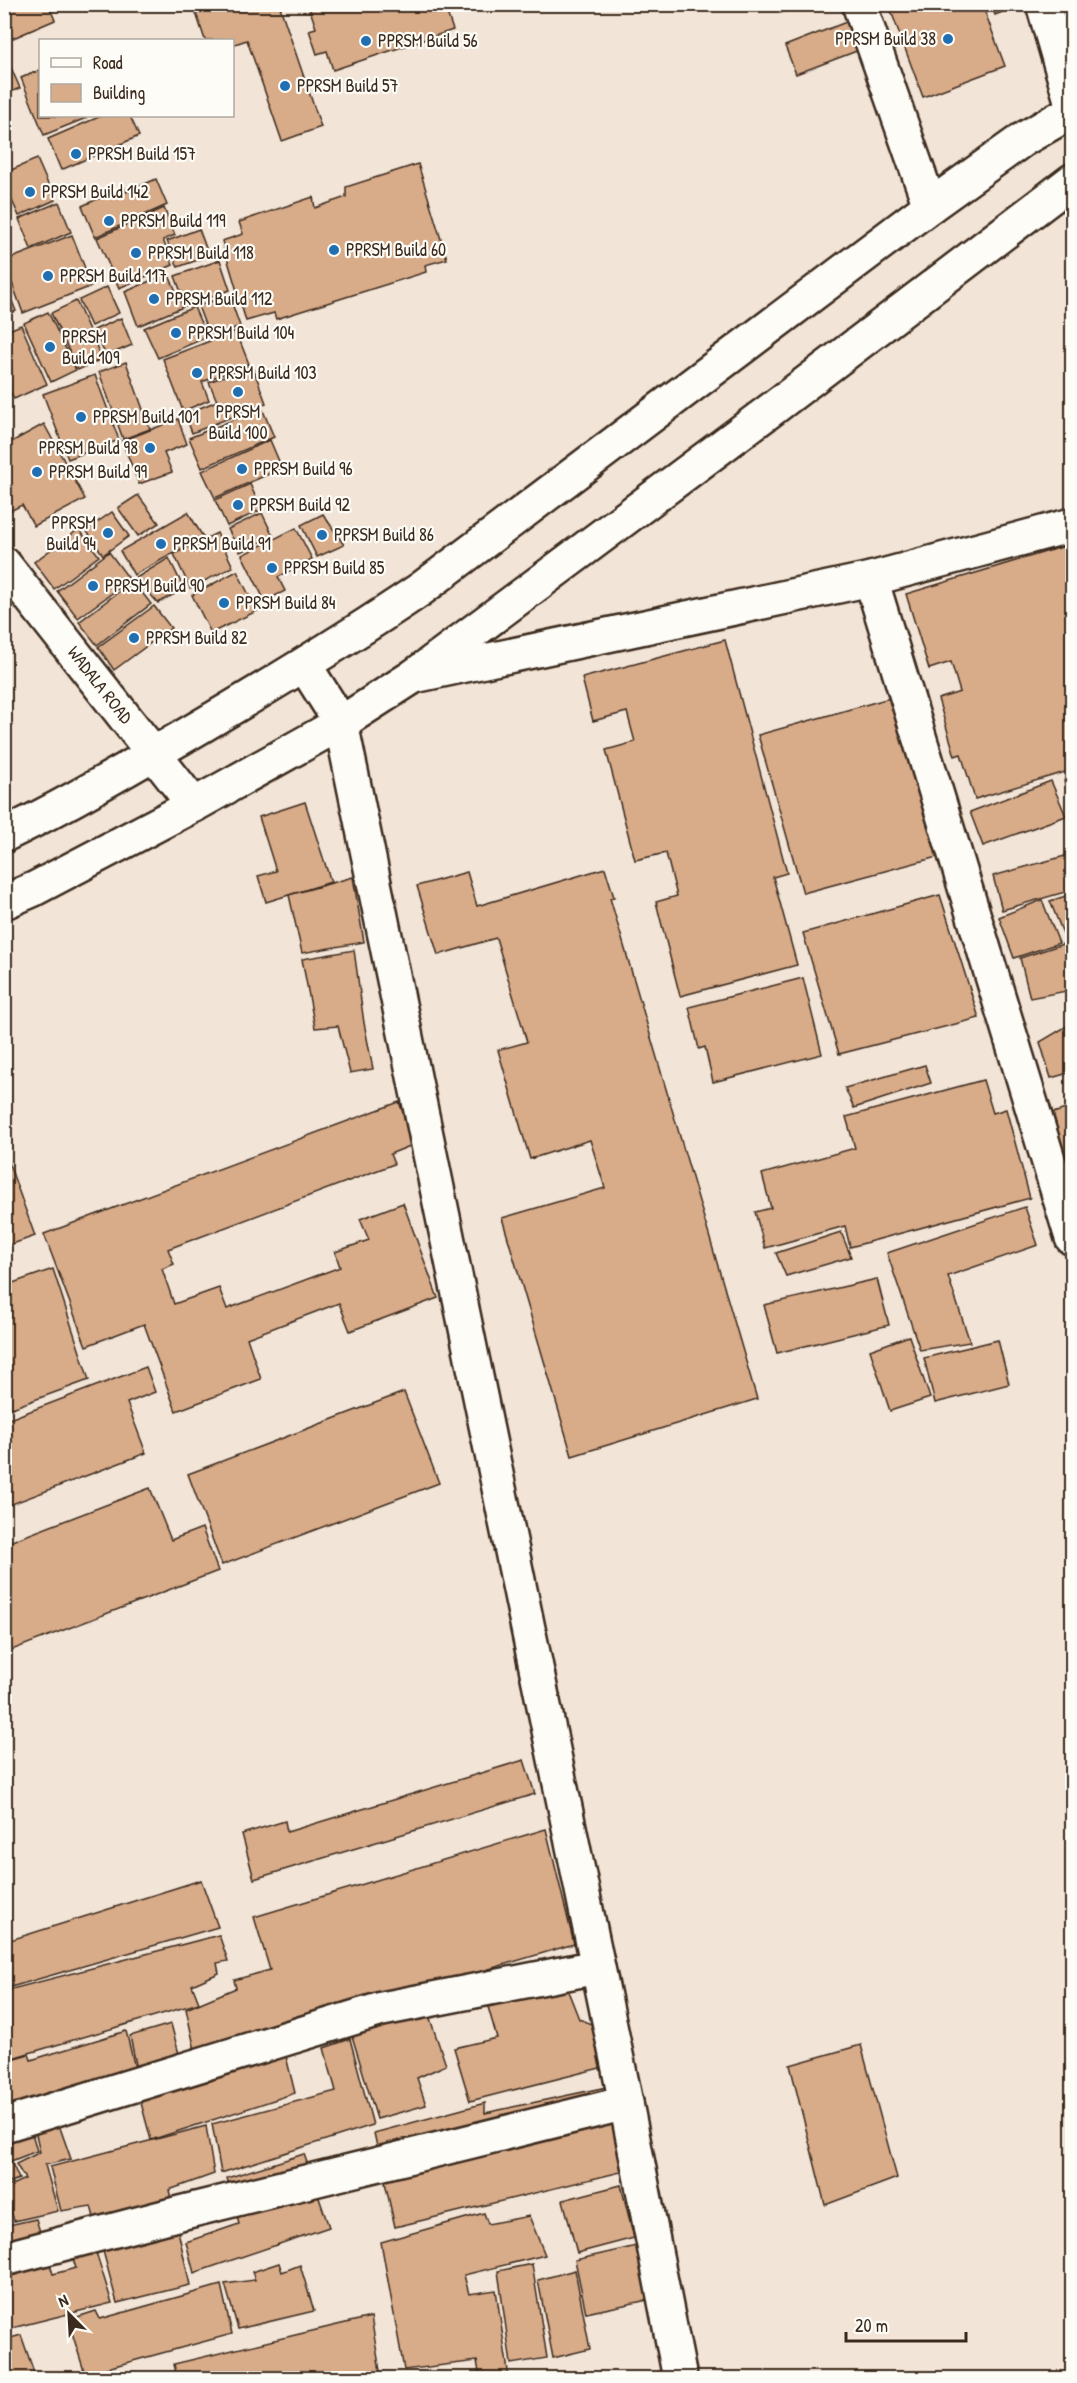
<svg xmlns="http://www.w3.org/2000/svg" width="1077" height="2383" font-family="'Patrick Hand',sans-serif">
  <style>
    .building { fill: #d8ab89; stroke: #3b2a1e; stroke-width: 1.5 }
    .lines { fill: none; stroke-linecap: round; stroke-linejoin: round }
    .street-casing { stroke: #3b2a1e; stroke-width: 38 }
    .secondary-casing { stroke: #3b2a1e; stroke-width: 38 }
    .street { stroke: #fdfcf7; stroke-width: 33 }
    .secondary { stroke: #fdfcf7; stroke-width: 33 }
    .poi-dot { fill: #1f6fb2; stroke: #fdfcf7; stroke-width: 2 }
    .labels { text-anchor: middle; stroke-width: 4.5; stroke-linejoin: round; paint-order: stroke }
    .poi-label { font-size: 18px; fill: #3b2a1e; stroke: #fdfcf7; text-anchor: start }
    .street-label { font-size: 18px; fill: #3b2a1e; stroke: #fdfcf7 }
  </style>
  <rect width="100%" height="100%" fill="#f2e4d6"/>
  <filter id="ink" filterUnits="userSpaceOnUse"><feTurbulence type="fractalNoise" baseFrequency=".0167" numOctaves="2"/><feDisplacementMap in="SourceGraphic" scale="12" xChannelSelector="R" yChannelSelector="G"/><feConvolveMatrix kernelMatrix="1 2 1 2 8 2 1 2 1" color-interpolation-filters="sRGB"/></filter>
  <g filter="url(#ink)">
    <g class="building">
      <path d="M4 4H48L55 20 4 42Z"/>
      <path d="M193 4H279L321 127 282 141 247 40 232 45V40H205Z"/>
      <path d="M308 4H444L453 30 333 70 327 51 317 54 309 30 316 28Z"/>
      <path d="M778 4H805L780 13Z"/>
      <path d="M908 4H982L1005 66 923 97 891 11Z"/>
      <path d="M991 4H1023L995 15Z"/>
      <path d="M859 17 870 46 796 74 785 46Z"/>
      <path d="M4 52 20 88 4 95Z"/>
      <path d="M40 70V116H85L86 118 44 135 21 78Z"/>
      <path d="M101 116H130L139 136 61 170 48 139Z"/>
      <path d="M37 159 55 200 19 216 4 183V173Z"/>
      <path d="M418 164 447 259 425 265 426 272 276 319 274 313 246 321 222 241 243 234 239 222 313 197 315 208 346 197V187Z"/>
      <path d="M156 179 167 205 95 237 82 206 124 187 126 192Z"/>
      <path d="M59 202 71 232 31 249 19 219Z"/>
      <path d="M164 208 175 235 163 240 173 265 119 288 97 238Z"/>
      <path d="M199 229 209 256 178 267 167 241Z"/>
      <path d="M72 235 92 286 23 313 4 261Z"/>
      <path d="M220 260 230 290 186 306 175 276Z"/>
      <path d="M168 273 183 307 138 326 125 292Z"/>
      <path d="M4 281 16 311 4 316Z"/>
      <path d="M107 287 119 313 91 326 79 300Z"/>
      <path d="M229 295 240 326 210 338 198 306Z"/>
      <path d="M76 301 102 359 78 370 51 313Z"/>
      <path d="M194 307 207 337 158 358 144 328Z"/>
      <path d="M48 312 76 370 51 382 24 323Z"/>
      <path d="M121 318 132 345 106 356 94 330Z"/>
      <path d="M21 325 47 384 14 399 4 378V332Z"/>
      <path d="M236 331 249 364 202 382 209 400 183 411 163 359Z"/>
      <path d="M126 362 150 429 123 439 99 372Z"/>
      <path d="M252 365 266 403 192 433 185 414 217 401 209 382Z"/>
      <path d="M95 375 119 440 68 459 43 394Z"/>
      <path d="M262 408 274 437 202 468 189 438Z"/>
      <path d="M178 419 187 444 164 453 172 472 139 484 122 441Z"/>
      <path d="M44 424 85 499 34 526 22 505 4 514V446Z"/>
      <path d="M270 440 282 468 215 498 202 471Z"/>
      <path d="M250 484 261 510 227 526 215 500Z"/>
      <path d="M138 495 159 523 138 536 118 508Z"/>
      <path d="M112 512 129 536 103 555 86 530Z"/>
      <path d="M188 512 203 537 134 575 120 551Z"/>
      <path d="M262 513 273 536 240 552 228 529Z"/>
      <path d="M323 514 344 545 317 557 301 525Z"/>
      <path d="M296 528 312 559 278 577 285 591 265 601 242 555Z"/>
      <path d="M79 529 99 556 54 589 34 562Z"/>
      <path d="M217 533 233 567 190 588 174 554Z"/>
      <path d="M1072 544V596L1066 598 1072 615V770L975 799 961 754 955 756 938 699 960 692 951 662 929 669 906 594Z"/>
      <path d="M109 552 130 580 78 618 57 591Z"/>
      <path d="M169 558 184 589 158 603 136 578Z"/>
      <path d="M237 571 257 611 211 633 192 595Z"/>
      <path d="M133 581 151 604 97 645 79 622Z"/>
      <path d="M154 606 171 628 114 670 98 647Z"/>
      <path d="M725 640 787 873 773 877 797 965 680 996 656 902 677 896 666 853 635 860 606 750 635 742 627 712 593 721 582 678Z"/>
      <path d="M897 696 915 779 937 857 803 893 758 735Z"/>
      <path d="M1072 778V802L1064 781Z"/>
      <path d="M1051 781 1066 816 983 846 970 812Z"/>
      <path d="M305 802 331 882 266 902 258 876 276 871 259 817Z"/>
      <path d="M1072 854V890L1002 910 993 876Z"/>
      <path d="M605 868 614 897 610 898 757 1399 572 1456 502 1218 605 1188 590 1140 530 1159 498 1050 527 1042 496 938 438 955 417 886 467 872 477 906Z"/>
      <path d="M353 877 364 942 302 953 289 895Z"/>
      <path d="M1072 894V939L1066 941 1050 901Z"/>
      <path d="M940 895 979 1018 839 1054 803 933Z"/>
      <path d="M1042 900 1059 943 1014 958 999 917Z"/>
      <path d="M1072 941V990L1030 998 1020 958Z"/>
      <path d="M354 950 364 1023 373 1069 350 1073 338 1026 315 1028 302 959Z"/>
      <path d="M803 978 822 1054 713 1082 705 1047 699 1049 689 1007Z"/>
      <path d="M1072 1023V1072L1051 1078 1040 1042Z"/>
      <path d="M925 1065 931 1083 854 1108 845 1088Z"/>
      <path d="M983 1080 993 1113 1006 1109 1030 1198 850 1247 845 1226 765 1248 755 1212 771 1208 762 1174 855 1148 846 1117Z"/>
      <path d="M399 1102 415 1144 390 1154 394 1164 168 1249 174 1264 162 1269 174 1304 219 1288 227 1309 340 1267 335 1252 369 1240 360 1219 403 1203 438 1298 350 1331 339 1303 247 1338 261 1379 176 1411 144 1324 86 1346 44 1234Z"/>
      <path d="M1072 1107V1184L1053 1113Z"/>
      <path d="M4 1150 35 1236 4 1247Z"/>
      <path d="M1025 1207 1038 1245 948 1276 970 1342 920 1350 887 1253Z"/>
      <path d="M841 1232 851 1257 786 1276 776 1253Z"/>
      <path d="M53 1269 89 1380 4 1411V1286Z"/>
      <path d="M877 1279 889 1325 777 1353 764 1305Z"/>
      <path d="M909 1336 930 1398 890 1411 870 1350Z"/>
      <path d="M998 1340 1009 1384 935 1403 924 1358Z"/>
      <path d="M146 1367 155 1392 127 1403 146 1453 4 1507V1421Z"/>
      <path d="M404 1392 439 1483 222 1565 188 1474Z"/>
      <path d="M150 1488 171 1540 202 1528 218 1571 4 1653V1544Z"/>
      <path d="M524 1760 535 1794 254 1879 242 1834 285 1821 287 1832Z"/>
      <path d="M546 1829 574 1944 196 2055 186 2009 236 1988 234 1980 270 1970 254 1917Z"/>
      <path d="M201 1880 218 1927 4 1989V1942Z"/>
      <path d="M219 1935 228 1961 217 1963 219 1973 192 1985 199 2003 12 2058 4 2033V1991Z"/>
      <path d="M566 1986 579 2019 596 2026 608 2066 470 2101 454 2048 497 2038 488 2007Z"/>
      <path d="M426 2007 446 2065 417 2078 426 2105 377 2119 349 2026Z"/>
      <path d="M171 2024 183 2069 139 2079 130 2036Z"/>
      <path d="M126 2031 136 2072 4 2110V2061L29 2054 31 2060Z"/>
      <path d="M350 2039 373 2125 221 2173 212 2124 336 2091 324 2048Z"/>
      <path d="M282 2040 295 2093 151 2140 137 2088Z"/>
      <path d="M861 2045 897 2178 825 2205 790 2065Z"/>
      <path d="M616 2085 633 2169 395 2227 374 2133 485 2103V2113Z"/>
      <path d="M58 2122 71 2159 45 2165 58 2211 14 2221 5 2188 25 2179 16 2164 40 2152 34 2126Z"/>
      <path d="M30 2126 37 2151 11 2161 19 2179 4 2184V2133Z"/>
      <path d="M206 2126 214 2174 169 2190 190 2285 117 2303 91 2206 61 2211 50 2167Z"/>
      <path d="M304 2154 329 2227 194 2273 186 2242 239 2224 227 2178Z"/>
      <path d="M621 2185 634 2238 577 2253 563 2200Z"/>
      <path d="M484 2213 488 2224 529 2216 545 2255 464 2275 469 2294 496 2290 509 2378H480L477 2361 404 2370 381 2242Z"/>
      <path d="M36 2219 53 2274 76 2268 62 2227 94 2246 112 2303 4 2330V2226Z"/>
      <path d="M637 2246 648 2300 586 2313 575 2260Z"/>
      <path d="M279 2263 282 2272 300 2265 314 2311 238 2329 225 2284 255 2280 252 2272Z"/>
      <path d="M532 2264 547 2358 511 2364 498 2271Z"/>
      <path d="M575 2270 590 2349 553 2358 538 2280Z"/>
      <path d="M221 2285 232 2334 85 2374 68 2320 96 2311 100 2319Z"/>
      <path d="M371 2317 381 2377 177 2378 174 2364Z"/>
      <path d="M21 2335 36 2378H4V2340Z"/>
    </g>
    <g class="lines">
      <g class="street-casing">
        <g id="street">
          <path d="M859 4 930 206"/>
          <path d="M1043 4 1072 104"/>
          <path d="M871 579 1072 1238"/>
          <path d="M305 666 341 723 626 2103 680 2378"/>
          <path d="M414 676 871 579 1072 525"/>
          <path d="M4 2125 382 2009 597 1967"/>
          <path d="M4 2259 180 2213 626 2103"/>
        </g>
      </g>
      <g class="secondary-casing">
        <g id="secondary">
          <path d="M4 564 194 805"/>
          <path d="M4 835C65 806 123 771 181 738 263 690 343 642 421 589L930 206 1022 140 1072 111"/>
          <path d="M4 902 34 889 194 805 341 723 414 676 772 409 1072 181"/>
        </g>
      </g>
      <use href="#street" class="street"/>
      <use href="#secondary" class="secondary"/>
    </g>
  </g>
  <g class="poi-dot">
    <circle cx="948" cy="39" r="6"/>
    <circle cx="366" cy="41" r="6"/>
    <circle cx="285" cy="86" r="6"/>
    <circle cx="76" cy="154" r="6"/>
    <circle cx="30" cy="192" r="6"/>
    <circle cx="109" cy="221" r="6"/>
    <circle cx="334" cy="250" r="6"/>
    <circle cx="136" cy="253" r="6"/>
    <circle cx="48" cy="276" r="6"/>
    <circle cx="154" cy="299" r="6"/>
    <circle cx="176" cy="333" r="6"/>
    <circle cx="50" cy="347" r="6"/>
    <circle cx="197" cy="373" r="6"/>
    <circle cx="238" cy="392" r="6"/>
    <circle cx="81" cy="417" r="6"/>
    <circle cx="150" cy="448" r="6"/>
    <circle cx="242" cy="469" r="6"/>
    <circle cx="37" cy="472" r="6"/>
    <circle cx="238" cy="505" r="6"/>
    <circle cx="108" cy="533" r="6"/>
    <circle cx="322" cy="535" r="6"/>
    <circle cx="161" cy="544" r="6"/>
    <circle cx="272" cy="568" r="6"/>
    <circle cx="93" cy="586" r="6"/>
    <circle cx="224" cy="603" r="6"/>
    <circle cx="134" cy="638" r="6"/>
  </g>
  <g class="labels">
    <g class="poi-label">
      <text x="936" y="45" text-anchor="end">PPRSM Build 38</text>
      <text x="378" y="47">PPRSM Build 56</text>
      <text x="297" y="92">PPRSM Build 57</text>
      <text x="88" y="160">PPRSM Build 157</text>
      <text x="42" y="198">PPRSM Build 142</text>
      <text x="121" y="227">PPRSM Build 119</text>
      <text x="346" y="256">PPRSM Build 60</text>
      <text x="148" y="259">PPRSM Build 118</text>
      <text x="60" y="282">PPRSM Build 117</text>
      <text x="166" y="305">PPRSM Build 112</text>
      <text x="188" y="339">PPRSM Build 104</text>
      <text x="62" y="343">PPRSM<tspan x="62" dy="21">Build 109</tspan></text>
      <text x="209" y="379">PPRSM Build 103</text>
      <text x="238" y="418" text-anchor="middle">PPRSM<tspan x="238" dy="21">Build 100</tspan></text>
      <text x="93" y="423">PPRSM Build 101</text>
      <text x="138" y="454" text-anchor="end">PPRSM Build 98</text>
      <text x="254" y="475">PPRSM Build 96</text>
      <text x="49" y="478">PPRSM Build 99</text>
      <text x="250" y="511">PPRSM Build 92</text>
      <text x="96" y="529" text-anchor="end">PPRSM<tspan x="96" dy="21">Build 94</tspan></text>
      <text x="334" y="541">PPRSM Build 86</text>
      <text x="173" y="550">PPRSM Build 91</text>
      <text x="284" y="574">PPRSM Build 85</text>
      <text x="105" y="592">PPRSM Build 90</text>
      <text x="236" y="609">PPRSM Build 84</text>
      <text x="146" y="644">PPRSM Build 82</text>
    </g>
    <g class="street-label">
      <text transform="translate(100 685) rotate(52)" y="6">WADALA ROAD</text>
    </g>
  </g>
  <rect width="1077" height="2383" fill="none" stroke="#fdfcf7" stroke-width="24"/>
  <rect x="12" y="12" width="1053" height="2359" fill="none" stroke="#3b2a1e" stroke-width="2" filter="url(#ink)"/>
  <rect x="39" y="39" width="195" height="78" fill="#fdfcf7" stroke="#afa8a0" stroke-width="1.5"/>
  <rect x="51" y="58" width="30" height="9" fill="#fdfcf7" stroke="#afa8a0" stroke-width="1.5"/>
  <text x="93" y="69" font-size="18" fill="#3b2a1e">Road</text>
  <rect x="51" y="84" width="30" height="18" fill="#d8ab89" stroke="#afa8a0" stroke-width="1.5"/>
  <text x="93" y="99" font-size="18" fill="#3b2a1e">Building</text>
  <g transform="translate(69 2314) rotate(336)" stroke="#fdfcf7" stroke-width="4.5" paint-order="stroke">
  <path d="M0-4.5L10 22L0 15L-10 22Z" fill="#3b2a1e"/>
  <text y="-9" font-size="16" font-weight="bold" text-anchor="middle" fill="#3b2a1e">N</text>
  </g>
  <path d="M846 2332v9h120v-9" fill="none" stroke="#3b2a1e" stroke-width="3"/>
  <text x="855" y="2332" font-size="18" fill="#3b2a1e" stroke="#fdfcf7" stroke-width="4.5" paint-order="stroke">20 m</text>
</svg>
